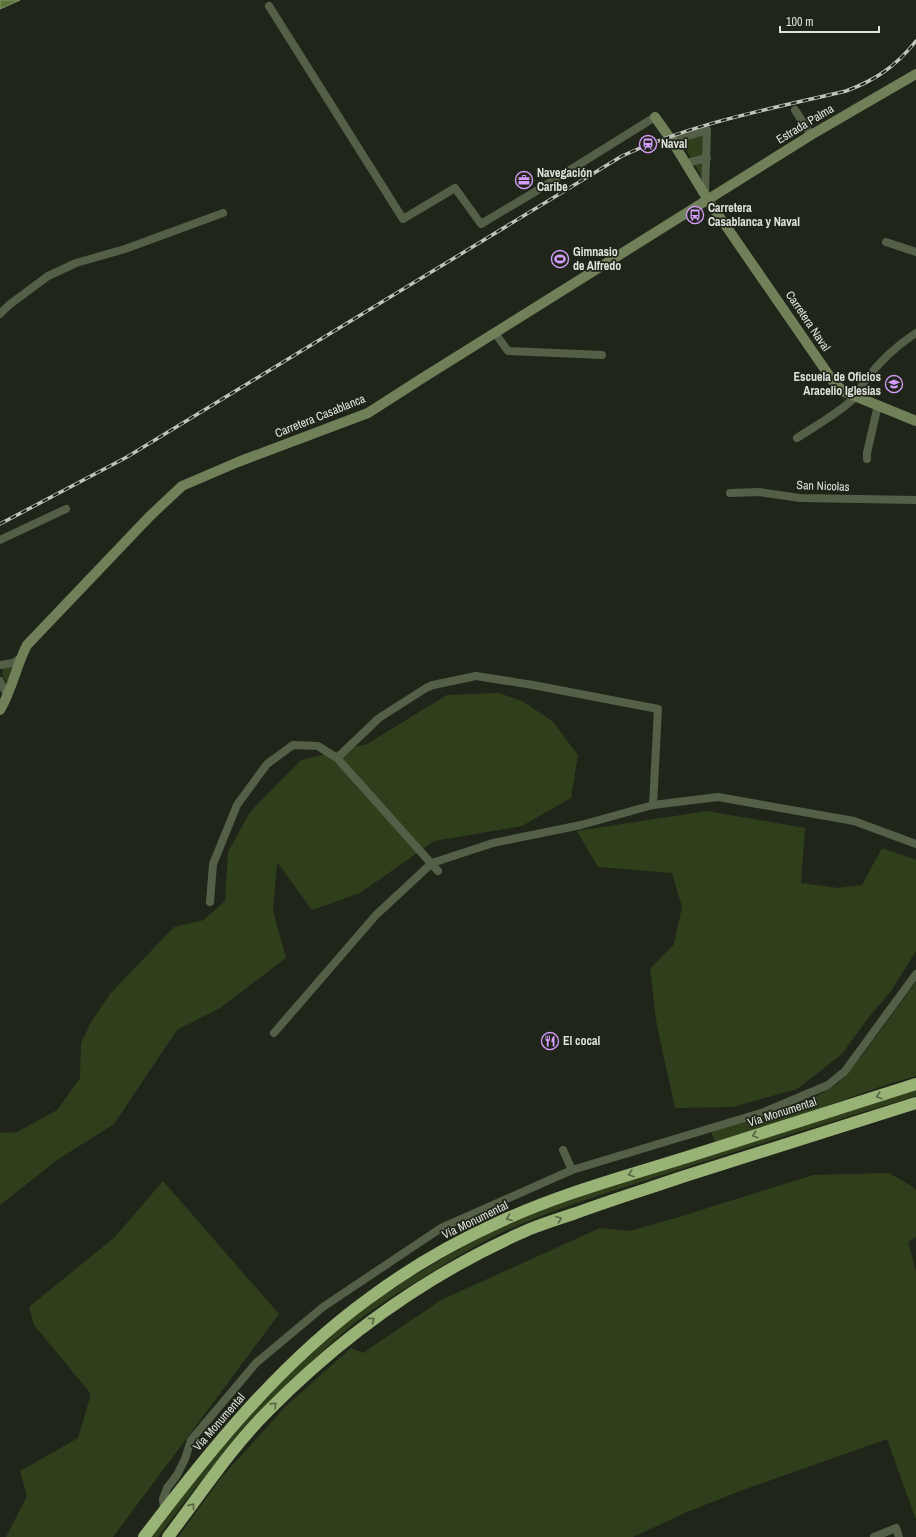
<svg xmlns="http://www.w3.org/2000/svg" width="916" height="1537" font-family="'Archivo Narrow',sans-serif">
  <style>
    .green { fill: #303f1b }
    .water { fill: #5b7339; stroke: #83956a }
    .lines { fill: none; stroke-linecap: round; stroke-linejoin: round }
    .street { stroke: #545f47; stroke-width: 8 }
    .secondary { stroke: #70815a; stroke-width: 10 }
    .highway { stroke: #99b276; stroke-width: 12 }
    .rail-casing { stroke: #c0c4bc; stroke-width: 3.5 }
    .rail { stroke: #20251a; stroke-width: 2; stroke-dasharray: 6; stroke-linecap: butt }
    .oneway { stroke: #566443 }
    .labels { text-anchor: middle; stroke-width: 3.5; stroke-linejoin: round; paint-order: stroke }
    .street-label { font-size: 12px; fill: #dfe3db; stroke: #20251a }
    .poi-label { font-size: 12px; font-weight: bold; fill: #dfe3db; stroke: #20251a; text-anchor: start }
  </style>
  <rect width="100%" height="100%" fill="#20251a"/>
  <g class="green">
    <path d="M703 135V179L681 141Z"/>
    <path d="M12 666 8 680 6 681 3 677 2 670 4 668Z"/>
    <path d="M499 693 524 702 553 722 578 755 571 798 522 826 434 841 360 893 312 910 277 862 273 911 286 958 220 1008 177 1030 114 1124 57 1160 0 1205V1133L17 1132 57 1110 80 1078 81 1043 90 1024 110 994 174 927 204 920 225 901 228 852 250 812 301 760 367 744 447 695Z"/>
    <path d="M707 811 805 828 801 883 838 888 862 885 882 848 916 860V951L891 991 868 1018 842 1054 797 1089 733 1107 675 1108 657 1026 650 969 674 944 682 907 672 873 598 867 577 831Z"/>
    <path d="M916 982V1076L885 1085 821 1108 715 1142 711 1132 806 1102 838 1084 862 1056Z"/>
    <path d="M916 1090V1096C839 1119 763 1143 687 1167 626 1187 562 1205 503 1232 477 1244 453 1259 429 1274 407 1287 384 1301 364 1316 346 1329 329 1345 313 1360 255 1414 205 1474 158 1537H150L200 1470 284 1377 327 1338 359 1312 395 1287 460 1248 498 1228 537 1212 621 1182Z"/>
    <path d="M889 1173 913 1187 916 1190V1237L908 1242 916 1272V1520L887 1439 740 1491 687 1512 633 1537H178L220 1479 286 1406 351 1348 363 1353 441 1300 600 1228 630 1231 679 1217 813 1175Z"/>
    <path d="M163 1181 279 1314 113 1537H6L27 1496 20 1471 78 1438 91 1394 34 1325 29 1307 115 1237Z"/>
  </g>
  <path class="water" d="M0 0H20L0 9Z"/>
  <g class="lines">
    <g class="street">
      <path d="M269 6 403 219 455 188 481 224 533 193 655 117"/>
      <path d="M795 110 811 135"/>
      <path d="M672 141 707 130 705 194"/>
      <path d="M686 163 707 158"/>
      <path d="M886 242 916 252"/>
      <path d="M0 314 9 305 48 276 76 263 125 249 223 213"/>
      <path d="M495 333 508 351 602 355"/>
      <path d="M797 438C815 426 841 412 855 397 859 392 861 386 865 381 879 362 896 346 916 333"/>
      <path d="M867 459V453L878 405"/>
      <path d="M730 493 759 492 800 498 916 500"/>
      <path d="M0 540 66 509"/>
      <path d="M0 665 13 663 19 659"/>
      <path d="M0 681 7 695"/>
      <path d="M337 758 379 718 426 688 433 685 476 676 533 685 658 709 653 805"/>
      <path d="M210 902 213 864 237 805 267 764 293 745 318 746 337 758 438 871"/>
      <path d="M274 1033 376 915 432 863 493 843 581 825 653 805 718 797 854 821 916 844"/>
      <path d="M563 1150 572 1170"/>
      <path d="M164 1510 163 1499 167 1488 177 1475 185 1459 191 1440 256 1363 323 1307 441 1228 572 1170 764 1112 828 1085 845 1071 916 974"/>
      <path d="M874 1537 896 1528 899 1537"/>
    </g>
    <g class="secondary">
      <path d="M655 117 672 141 708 200 835 384 845 392 916 421"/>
      <path d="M0 710C12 690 16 666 27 645L150 516 182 486 238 462 368 413 421 379 811 135 916 74"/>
    </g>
    <g class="highway">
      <path d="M144 1537C210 1450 279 1364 368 1299 407 1270 451 1244 495 1224 556 1195 623 1177 687 1157 763 1133 840 1108 916 1084"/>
      <path d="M168 1537C200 1495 230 1449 268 1411 343 1335 431 1272 530 1229 545 1223 561 1218 576 1213 611 1200 647 1189 682 1177 760 1153 838 1128 916 1103"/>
    </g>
    <g class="rail-casing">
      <path id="rail" d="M0 524 127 457 622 156C693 123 770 109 846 91 876 80 896 66 916 41"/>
    </g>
    <use href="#rail" class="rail"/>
  </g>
  <defs><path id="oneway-chevron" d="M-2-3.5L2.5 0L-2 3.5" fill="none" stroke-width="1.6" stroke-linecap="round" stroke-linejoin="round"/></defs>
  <g class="oneway">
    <use href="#oneway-chevron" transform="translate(879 1096) rotate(162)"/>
    <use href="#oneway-chevron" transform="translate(755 1135) rotate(162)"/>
    <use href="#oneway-chevron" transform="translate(631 1174) rotate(162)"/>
    <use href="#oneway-chevron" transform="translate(509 1218) rotate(158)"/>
    <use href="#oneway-chevron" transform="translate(559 1219) rotate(-20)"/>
    <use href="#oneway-chevron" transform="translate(372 1320) rotate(-37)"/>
    <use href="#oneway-chevron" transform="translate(274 1405) rotate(-44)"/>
    <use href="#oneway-chevron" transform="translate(192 1506) rotate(-53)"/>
  </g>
  <defs>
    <g id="station-ring" transform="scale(0.9)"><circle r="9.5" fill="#20251a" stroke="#d59cfb" stroke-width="1.5"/><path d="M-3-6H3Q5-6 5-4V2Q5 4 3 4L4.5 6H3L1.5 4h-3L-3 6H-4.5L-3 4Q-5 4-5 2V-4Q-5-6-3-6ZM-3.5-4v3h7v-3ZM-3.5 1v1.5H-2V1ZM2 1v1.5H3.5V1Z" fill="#d59cfb"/></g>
    <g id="office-ring" transform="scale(0.9)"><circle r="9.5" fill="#20251a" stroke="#d59cfb" stroke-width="1.5"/><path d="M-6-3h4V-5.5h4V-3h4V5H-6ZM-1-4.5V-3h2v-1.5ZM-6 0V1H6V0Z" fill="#d59cfb"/></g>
    <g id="bus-ring" transform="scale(0.9)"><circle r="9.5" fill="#20251a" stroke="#d59cfb" stroke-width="1.5"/><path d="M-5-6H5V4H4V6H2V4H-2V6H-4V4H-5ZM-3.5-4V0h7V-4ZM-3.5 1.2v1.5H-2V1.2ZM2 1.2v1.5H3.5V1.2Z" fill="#d59cfb"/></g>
    <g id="stadium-ring" transform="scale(0.9)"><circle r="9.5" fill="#20251a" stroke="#d59cfb" stroke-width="1.5"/><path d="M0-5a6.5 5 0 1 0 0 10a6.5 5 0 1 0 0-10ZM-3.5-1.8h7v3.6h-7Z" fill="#d59cfb"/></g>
    <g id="school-ring" transform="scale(0.9)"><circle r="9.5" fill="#20251a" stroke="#d59cfb" stroke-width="1.5"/><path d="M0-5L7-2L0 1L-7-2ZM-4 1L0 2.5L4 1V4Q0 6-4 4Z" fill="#d59cfb"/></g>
    <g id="restaurant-ring" transform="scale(0.9)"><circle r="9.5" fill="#20251a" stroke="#d59cfb" stroke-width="1.5"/><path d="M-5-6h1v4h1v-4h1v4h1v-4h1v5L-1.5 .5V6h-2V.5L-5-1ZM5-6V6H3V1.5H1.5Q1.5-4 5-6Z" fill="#d59cfb"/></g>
  </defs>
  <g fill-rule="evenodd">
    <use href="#station-ring" x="648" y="144"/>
    <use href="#office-ring" x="524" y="180"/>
    <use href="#bus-ring" x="695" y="215"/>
    <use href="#stadium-ring" x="560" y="259"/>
    <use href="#school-ring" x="894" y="384"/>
    <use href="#restaurant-ring" x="550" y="1041"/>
  </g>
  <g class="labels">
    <g class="street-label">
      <text transform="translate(805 124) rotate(-31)" y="4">Estrada Palma</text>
      <text transform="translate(808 321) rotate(56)" y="4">Carretera Naval</text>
      <text transform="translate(320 416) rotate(-22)" y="4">Carretera Casablanca</text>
      <text transform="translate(823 486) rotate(2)" y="4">San Nicolas</text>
      <text transform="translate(782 1112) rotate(-18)" y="4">Vía Monumental</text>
      <text transform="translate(475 1220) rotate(-26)" y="4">Vía Monumental</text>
      <text transform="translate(219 1422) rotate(-49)" y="4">Vía Monumental</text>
    </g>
    <g class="poi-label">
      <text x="661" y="148">Naval</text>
      <text x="537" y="177">Navegación<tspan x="537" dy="14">Caribe</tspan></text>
      <text x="708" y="212">Carretera<tspan x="708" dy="14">Casablanca y Naval</tspan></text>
      <text x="573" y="256">Gimnasio<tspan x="573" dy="14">de Alfredo</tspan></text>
      <text x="881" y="381" text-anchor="end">Escuela de Oficios<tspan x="881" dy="14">Aracelio Iglesias</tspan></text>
      <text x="563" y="1045">El cocal</text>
    </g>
  </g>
  <path d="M780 26v6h99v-6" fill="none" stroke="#dfe3db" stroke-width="2"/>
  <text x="786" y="26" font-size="12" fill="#dfe3db" stroke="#20251a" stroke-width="3" paint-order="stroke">100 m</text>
</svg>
